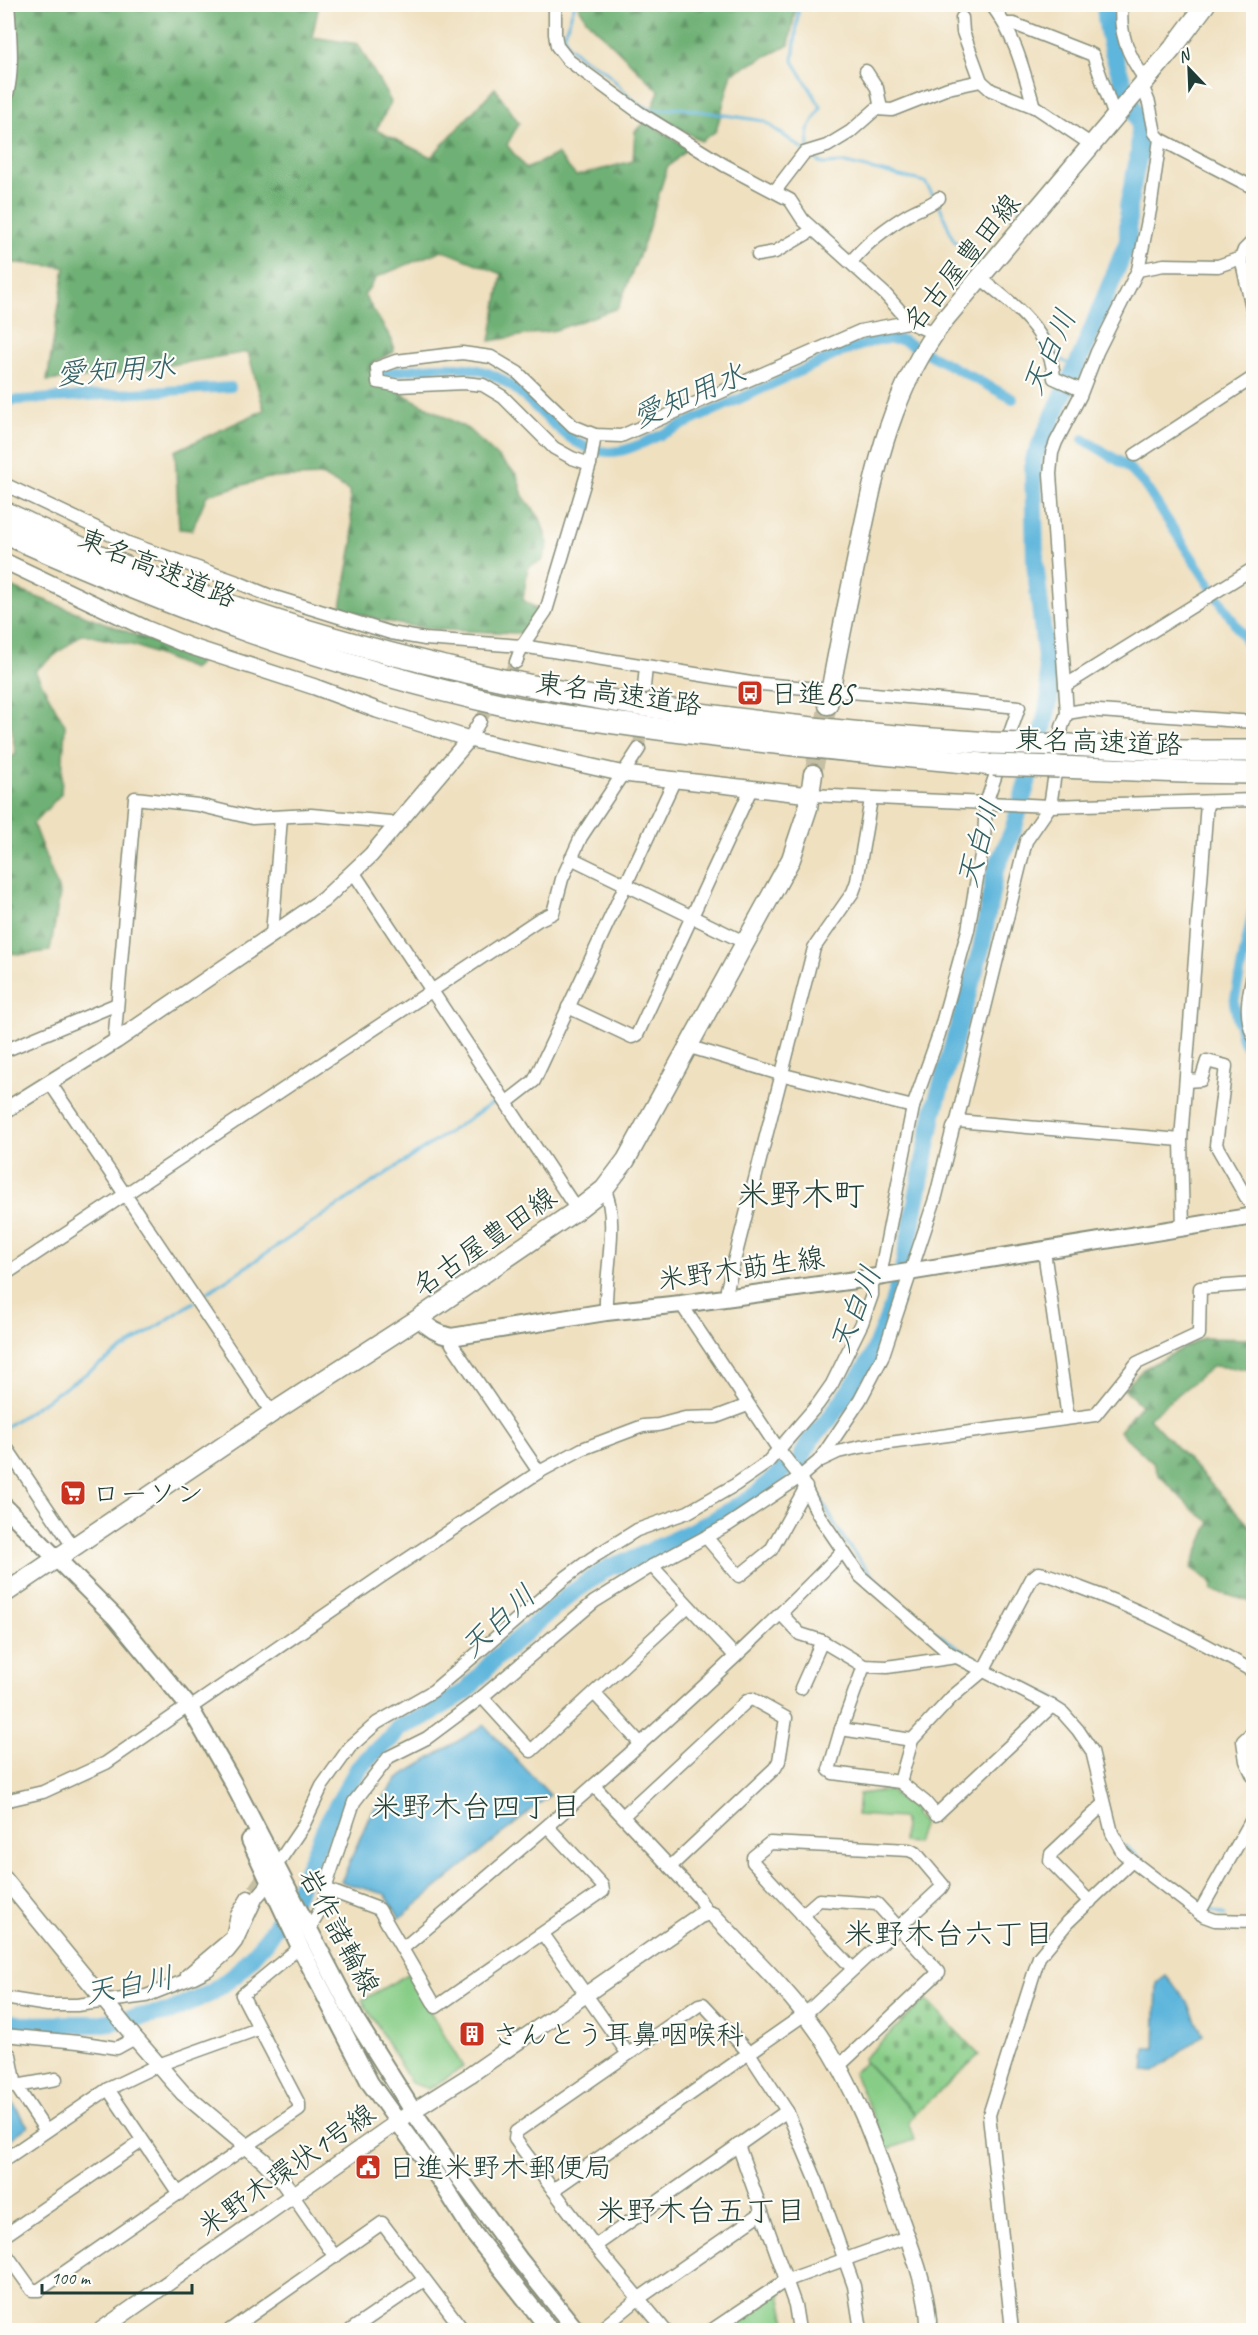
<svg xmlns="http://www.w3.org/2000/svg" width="1258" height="2335" font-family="Caveat,'Klee One',sans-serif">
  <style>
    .forest { fill: url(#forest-firs); stroke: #467654; stroke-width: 1.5 }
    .cemetery { fill: url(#cemetery-stones); stroke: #54855e; stroke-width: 1.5 }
    .park { fill: #88cd87; stroke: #54855e; stroke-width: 1.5 }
    .water { fill: #5fb6dc; stroke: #3f7a88; stroke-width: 1.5 }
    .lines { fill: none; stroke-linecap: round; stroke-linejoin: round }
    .stream { stroke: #5fb6dc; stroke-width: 3 }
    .canal { stroke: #5fb6dc; stroke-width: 10 }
    .river { stroke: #5fb6dc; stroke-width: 18 }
    .minor-tunnel { stroke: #c5bfa4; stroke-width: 12; stroke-dasharray: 12 6; stroke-linecap: butt }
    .primary-tunnel { stroke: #c5bfa4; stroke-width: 18; stroke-dasharray: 18 9; stroke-linecap: butt }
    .minor-casing { stroke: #878e7a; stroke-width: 15 }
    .tertiary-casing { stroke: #878e7a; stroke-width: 18 }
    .secondary-casing { stroke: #878e7a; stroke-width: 20 }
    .primary-casing { stroke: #878e7a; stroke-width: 21 }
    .motorway-casing { stroke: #878e7a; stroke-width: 24 }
    .minor { stroke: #fff; stroke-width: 12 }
    .tertiary { stroke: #fff; stroke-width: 15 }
    .secondary { stroke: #fff; stroke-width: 16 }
    .primary { stroke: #fff; stroke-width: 18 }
    .motorway { stroke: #fff; stroke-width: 21 }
    .motorway-bridge-casing { stroke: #878e7a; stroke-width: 24; stroke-linecap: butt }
    .motorway-bridge { stroke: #fff; stroke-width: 21 }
    .labels { text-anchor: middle; stroke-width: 4.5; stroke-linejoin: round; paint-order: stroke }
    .street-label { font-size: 28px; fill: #1f3d34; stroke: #fdfcf7 }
    .poi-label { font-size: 28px; fill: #1f3d34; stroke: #fdfcf7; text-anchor: start }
    .water-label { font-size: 30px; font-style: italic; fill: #326166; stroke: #fdfcf7 }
    .neighbourhood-label { font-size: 30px; fill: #1f3d34; stroke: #fdfcf7 }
    .quarter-label { font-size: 32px; fill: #1f3d34; stroke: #fdfcf7 }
  </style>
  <defs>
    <pattern id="forest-firs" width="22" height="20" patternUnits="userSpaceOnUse" patternTransform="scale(1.5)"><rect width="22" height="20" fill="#6eb074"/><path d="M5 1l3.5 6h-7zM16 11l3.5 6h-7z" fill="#5a9060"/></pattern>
    <pattern id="cemetery-stones" width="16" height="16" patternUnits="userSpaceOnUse" patternTransform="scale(1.5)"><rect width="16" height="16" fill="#88cd87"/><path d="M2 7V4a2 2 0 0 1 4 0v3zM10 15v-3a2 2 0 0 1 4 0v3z" fill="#6fa86f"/></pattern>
  </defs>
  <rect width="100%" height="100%" fill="#fdfcf7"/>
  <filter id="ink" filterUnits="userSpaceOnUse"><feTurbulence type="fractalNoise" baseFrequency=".0167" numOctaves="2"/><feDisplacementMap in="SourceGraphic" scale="12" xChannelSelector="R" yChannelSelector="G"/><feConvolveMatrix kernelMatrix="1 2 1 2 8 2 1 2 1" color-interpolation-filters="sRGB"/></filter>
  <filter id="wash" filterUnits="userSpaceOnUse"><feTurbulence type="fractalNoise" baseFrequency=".008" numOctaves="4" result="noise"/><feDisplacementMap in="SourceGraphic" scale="24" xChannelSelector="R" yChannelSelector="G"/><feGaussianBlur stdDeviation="1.35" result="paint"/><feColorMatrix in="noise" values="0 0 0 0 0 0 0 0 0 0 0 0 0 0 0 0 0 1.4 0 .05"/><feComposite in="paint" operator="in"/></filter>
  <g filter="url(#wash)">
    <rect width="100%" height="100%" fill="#efe0c0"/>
    <g class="forest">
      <path d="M4 5H319L312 37 358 44 391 102 376 130 431 157 495 88 519 123 507 145 526 169 557 154 576 176 633 161 635 131 646 122 688 148 667 168 644 243 618 308 556 330 490 341 502 274 442 250 377 277 364 295 392 340 394 352 374 362V383L399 392 468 429 517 475 523 496 540 518 548 544 542 561 528 567 523 600 537 609 523 633C460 631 400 632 341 607L353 540 349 491 323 476 268 478 207 495 192 530 179 529 175 451 264 410 248 352 104 376 47 381 65 267 5 262Z"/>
      <path d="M578 5H796L789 45 732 73 716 131 701 141 651 111 659 91 586 19Z"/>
      <path d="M5 585 202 660 193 669 136 646 82 634 35 671 65 725 61 794 33 824 60 894 50 951 25 954 5 953V757L16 755 5 694Z"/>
      <path d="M1203 1338 1253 1339V1370L1213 1366 1149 1418 1250 1526 1253 1527V1602L1212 1591 1211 1582 1191 1568 1210 1522 1193 1510 1158 1474 1154 1464 1119 1431 1141 1405 1124 1389 1143 1369Z"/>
    </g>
    <path class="cemetery" d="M926 1999 979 2055 915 2114 863 2059Z"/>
    <g class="park">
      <path d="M890 1790 903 1803 908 1804 911 1795 921 1804 914 1813 923 1823 916 1843 903 1842 904 1820 902 1818 857 1815 859 1794Z"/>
      <path d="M408 1974 463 2067 429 2089 411 2083 362 2000Z"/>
      <path d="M865 2062 915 2115 908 2121 914 2140 886 2150 869 2106 853 2073Z"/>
      <path d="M775 2290H779L788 2330H723Z"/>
    </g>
    <g class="water">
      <path d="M484 1725 550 1795 400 1918 385 1894 341 1882 370 1815 398 1778Z"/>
      <path d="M1166 1976 1187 2001 1203 2035 1154 2072 1144 2071 1146 2048H1155L1157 1983Z"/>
      <path d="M5 2092 28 2126 5 2143H4Z"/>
    </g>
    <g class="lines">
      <g class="stream">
        <path d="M575 4 564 35 568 45 581 57 604 70 632 99 642 106 657 110 680 108 764 121 804 150"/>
        <path d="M799 4 793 61 821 107 808 130 809 147"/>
        <path d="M812 156 822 164 845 163 925 182 935 198"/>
        <path d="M939 204 953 239 978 269"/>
        <path d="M1021 304 1036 319 1047 335 1058 358 1075 367"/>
        <path d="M199 1298 497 1100"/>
        <path d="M4 1428 194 1302"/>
        <path d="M807 1473C815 1483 819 1495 825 1506 832 1521 841 1535 851 1549 882 1593 936 1638 984 1662"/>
        <path d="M989 1665 1062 1702 1079 1722"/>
        <path d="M1125 1846 1171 1884"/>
        <path d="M1206 1908 1225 1915"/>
      </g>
      <g class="canal">
        <path d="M387 373C419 368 457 362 488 373 534 389 565 461 619 451 627 450 634 446 641 444L842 352 877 340H902L1013 399"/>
        <path d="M4 401 231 387"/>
        <path d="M1083 439 1127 466 1144 484 1254 653"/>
        <path d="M1254 904 1234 1003 1242 1040 1254 1060"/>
      </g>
      <path class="river" d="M4 2021 22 2025 97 2024 169 2012 211 1993 235 1975 266 1940 298 1890 328 1822 358 1769 374 1752 391 1739 399 1727 422 1718 466 1691 496 1658 569 1595 609 1567 634 1559 711 1522 756 1495 784 1469 799 1463 810 1440 829 1419 870 1362 892 1307 903 1270 934 1110 981 949 995 871 1013 830 1044 725 1050 695 1035 563 1033 460 1082 354 1128 241V206L1139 154 1140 124C1124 85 1107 48 1105 4"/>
    </g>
  </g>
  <g filter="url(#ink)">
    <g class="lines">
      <g class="minor-tunnel">
        <path d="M480 721 516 662"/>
        <path d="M639 749 643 699"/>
        <path d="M254 1889 268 1868"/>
      </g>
      <path class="primary-tunnel" d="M813 774 828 705"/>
      <g class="minor-casing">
        <g id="minor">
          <path d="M555 4V34L557 46 568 60 640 113 724 165 790 200 803 220 885 294 910 322H908"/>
          <path d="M991 4C1016 37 1023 69 1034 107"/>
          <path d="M1122 4C1118 33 1129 58 1146 80"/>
          <path d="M962 18 963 32 981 81"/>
          <path d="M1006 24H1014L1093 55 1115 117"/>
          <path d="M866 71 877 88 881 109"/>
          <path d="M1142 85 1149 103 1155 133 1160 139 1254 188"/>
          <path d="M4 103C15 79 10 31 8 4"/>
          <path d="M775 191 804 153 827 146 850 132 876 109 892 110 948 88 981 81 991 90 1037 108 1092 145"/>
          <path d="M1254 240 1244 250 1241 258 1254 317"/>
          <path d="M758 255 775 252 813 230"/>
          <path d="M851 262C867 242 887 227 909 214 919 208 930 206 939 198"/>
          <path d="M1138 270 1164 265 1218 266 1241 258"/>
          <path d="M980 278C1013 303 1051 332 1054 378L1081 390"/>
          <path d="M1135 455 1254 377"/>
          <path d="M590 464 572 458 554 448 503 397 483 385 464 383 399 386 378 382 377 368 396 361 462 353 491 357 518 373 573 426 595 435 621 436 860 331 908 322 934 333"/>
          <path d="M4 484 128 543 237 582 268 595 391 633 425 639 522 646 751 683 1019 707 986 803 984 838 968 930 939 1034 913 1107 880 1276"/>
          <path d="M516 662 522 646 546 611 590 464 595 435"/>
          <path d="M1066 685 1254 568"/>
          <path d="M644 687 646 667"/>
          <path d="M1067 713 1085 710 1254 722"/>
          <path d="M469 739 480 721"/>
          <path d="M810 795 1050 806 1254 800"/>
          <path d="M571 858 746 943"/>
          <path d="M354 873 577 1210"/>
          <path d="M272 935 281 817"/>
          <path d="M1254 970C1249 993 1243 1014 1254 1037"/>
          <path d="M568 1007 632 1037 637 1035 751 789"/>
          <path d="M116 1041 115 1033 135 798 198 805 252 818 311 815 390 822 397 825"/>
          <path d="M690 1047 780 1074 913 1107"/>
          <path d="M4 1051 117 1004"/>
          <path d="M1186 1081 1201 1080 1207 1061 1226 1066 1216 1145 1254 1211"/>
          <path d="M50 1083 272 1413"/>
          <path d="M507 1102 534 1081 674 781"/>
          <path d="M957 1121 1181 1140"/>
          <path d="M604 1189C620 1217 604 1278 606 1312"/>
          <path d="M1183 1229 1181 1140 1207 803"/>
          <path d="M1044 1251 1068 1418"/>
          <path d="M4 1275 538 920 553 913 562 879 581 837 639 749"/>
          <path d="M727 1297V1289L814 948 853 892 857 881 871 799"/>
          <path d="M681 1304 779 1450 800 1477 818 1514 860 1576 949 1653 1052 1706 1063 1713 1078 1730 1092 1751 1112 1833 1123 1853 1132 1861 1204 1916 1215 1920 1254 1921"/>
          <path d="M451 1337 452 1344 539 1472"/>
          <path d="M4 1444 68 1539"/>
          <path d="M819 1461 838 1452 860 1447 1095 1415 1137 1363 1199 1334 1200 1288 1254 1284"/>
          <path d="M706 1537 739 1576 771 1550 806 1487"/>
          <path d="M652 1566 735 1656"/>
          <path d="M781 1614 800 1634 822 1641 864 1666 887 1667 956 1657"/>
          <path d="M864 1666 841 1729 829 1770 833 1773 900 1782 925 1802 936 1815 1052 1706"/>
          <path d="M801 1688 822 1641"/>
          <path d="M594 1693 641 1744"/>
          <path d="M482 1697 531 1751 688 1606"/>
          <path d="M190 1708 379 1578 539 1472 582 1449 643 1426 658 1425 685 1418 716 1417 748 1405"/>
          <path d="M841 1729 912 1740"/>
          <path d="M1254 1731 1243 1741 1246 1761 1254 1778"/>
          <path d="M900 1782 912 1740 952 1697 983 1671 1032 1578 1038 1573C1052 1574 1068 1583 1081 1588 1142 1610 1198 1639 1254 1672"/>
          <path d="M595 1787 698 1897 708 1914"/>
          <path d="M4 1801 43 1792 106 1763 181 1711"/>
          <path d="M623 1816 747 1701 752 1699 786 1718 779 1761 775 1768 670 1867"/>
          <path d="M276 1866 303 1826 322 1786 350 1747 377 1723 433 1691 565 1578 592 1558 637 1530 688 1512 735 1485 767 1463 818 1404 832 1384 862 1323 872 1295V1277"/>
          <path d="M328 1890 379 1909 436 2007 603 1891 602 1885 548 1827"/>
          <path d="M1090 1902 1050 1861 1051 1854 1104 1804"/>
          <path d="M1199 1913 1254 1816"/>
          <path d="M802 1915 819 1900 877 1904 939 1972 839 2066"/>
          <path d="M309 1928C317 1918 329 1895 327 1883L354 1802 389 1757 427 1738 482 1697 594 1602 652 1566 728 1525 800 1477 819 1461 860 1400 882 1358 936 1196 953 1128 957 1121 1026 841 1050 806 1062 727 1067 713 1050 474 1052 453 1056 442 1080 396 1097 352 1138 270 1150 210 1160 139"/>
          <path d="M543 1934 628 2054"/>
          <path d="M402 1949C554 1822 704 1693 843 1551"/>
          <path d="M187 1975 232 1937 237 1915 248 1897"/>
          <path d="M4 1998 48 2005H77L146 1996 194 1977 208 1970 228 1952 236 1942 257 1897 270 1882"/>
          <path d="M4 2035 78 2042 117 2048 135 2038"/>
          <path d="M4 2050 10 2055 16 2086 46 2131"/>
          <path d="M16 2086 56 2079"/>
          <path d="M108 2089 179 2194"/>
          <path d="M738 2145 795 2305 799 2330"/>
          <path d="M4 2160 108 2089 158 2065 258 2029"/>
          <path d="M553 2190 805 2014 941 1888 943 1885 916 1853 909 1850 770 1843 753 1857V1862L853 1969"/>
          <path d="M293 2196 335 2257"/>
          <path d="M4 2236 142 2141"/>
          <path d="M595 2246 787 2111"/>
          <path d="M4 2251 32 2290H39L299 2110V2104L242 1995 300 1947"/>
          <path d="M230 2330 382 2223 463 2330"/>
          <path d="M351 2330 424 2280"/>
          <path d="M600 2330 638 2299 760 2214"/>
          <path d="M665 2330 595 2246 515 2139 516 2132 699 2005 703 2004 749 2053 787 2111 817 2182 854 2286 861 2330"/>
          <path d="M712 2330 785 2281 907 2237"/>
          <path d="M1012 2330 989 2115 1039 1957 1068 1922 1132 1861"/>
        </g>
      </g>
      <g class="tertiary-casing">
        <g id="tertiary">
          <path d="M4 561 145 628 189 646 315 687 377 710 469 739 624 774 810 795"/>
          <path d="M4 1111 116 1041 323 900 371 855 469 739"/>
          <path d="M4 1878 135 2038 183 2093 264 2161 282 2180 293 2196"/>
          <path d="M101 2330 413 2111 470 2075 699 1916 707 1913 713 1915C749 1953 789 1990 819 2034 856 2087 876 2147 897 2208 911 2248 928 2287 929 2330"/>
        </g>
      </g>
      <g class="secondary-casing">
        <g id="secondary">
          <path d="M419 1318C429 1329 438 1334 451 1337L606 1312 681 1304 884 1276 1254 1216"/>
          <path d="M4 1506 115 1617 190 1708 233 1783 356 2020 413 2111 455 2172 519 2259 576 2330"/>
          <path d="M250 1840 300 1947 370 2083 442 2183 474 2234 550 2330"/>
        </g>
      </g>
      <g class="primary-casing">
        <g id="primary">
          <path d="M828 705C836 656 847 606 857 557 875 471 890 391 945 319L1173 48 1206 4"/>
          <path d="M4 1594 272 1413 419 1318 577 1210 604 1189 626 1160 791 859 808 808 813 774"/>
        </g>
      </g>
      <g class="motorway-casing">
        <g id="motorway">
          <path d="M4 512C311 664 652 721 990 743"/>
          <path d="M4 533C166 605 330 667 504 705 545 714 588 719 630 725 751 742 872 753 993 765"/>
          <path d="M1069 745 1183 751H1254"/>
          <path d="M1059 767 1183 772 1254 773"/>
        </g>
      </g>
      <use href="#minor" class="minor"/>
      <use href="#tertiary" class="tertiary"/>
      <use href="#secondary" class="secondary"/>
      <use href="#primary" class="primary"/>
      <use href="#motorway" class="motorway"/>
      <g class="motorway-bridge-casing">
        <g id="motorway-bridge">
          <path d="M990 743 1069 745"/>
          <path d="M993 765 1059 767"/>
        </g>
      </g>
      <use href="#motorway-bridge" class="motorway-bridge"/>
    </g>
  </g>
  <defs>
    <g id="bus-square" transform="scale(1.35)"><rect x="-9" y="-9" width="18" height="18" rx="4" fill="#c8321e" stroke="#fdfcf7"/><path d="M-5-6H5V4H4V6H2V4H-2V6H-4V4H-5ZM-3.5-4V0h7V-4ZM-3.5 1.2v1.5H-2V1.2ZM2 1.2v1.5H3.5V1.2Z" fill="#fff"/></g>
    <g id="supermarket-square" transform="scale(1.35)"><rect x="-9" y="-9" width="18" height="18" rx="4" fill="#c8321e" stroke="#fdfcf7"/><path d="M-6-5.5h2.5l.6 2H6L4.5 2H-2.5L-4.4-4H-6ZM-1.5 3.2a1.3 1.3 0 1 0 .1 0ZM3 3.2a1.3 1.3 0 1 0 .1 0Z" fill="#fff"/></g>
    <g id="building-square" transform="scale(1.35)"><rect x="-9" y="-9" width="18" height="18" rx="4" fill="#c8321e" stroke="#fdfcf7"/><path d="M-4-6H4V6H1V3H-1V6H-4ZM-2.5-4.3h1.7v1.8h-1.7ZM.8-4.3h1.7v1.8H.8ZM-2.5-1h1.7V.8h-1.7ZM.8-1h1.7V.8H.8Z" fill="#fff"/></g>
    <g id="civic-square" transform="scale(1.35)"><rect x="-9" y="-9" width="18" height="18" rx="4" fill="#c8321e" stroke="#fdfcf7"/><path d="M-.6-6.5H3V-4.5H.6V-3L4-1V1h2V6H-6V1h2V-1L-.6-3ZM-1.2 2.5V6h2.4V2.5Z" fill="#fff"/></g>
  </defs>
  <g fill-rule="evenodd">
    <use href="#bus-square" x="750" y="693"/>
    <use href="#supermarket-square" x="73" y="1493"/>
    <use href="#building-square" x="472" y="2034"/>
    <use href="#civic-square" x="368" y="2167"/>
  </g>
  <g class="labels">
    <g class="street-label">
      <text transform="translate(961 262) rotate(-51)" y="10">名古屋豊田線</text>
      <text transform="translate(158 567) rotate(22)" y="10">東名高速道路</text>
      <text transform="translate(619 693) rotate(8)" y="10">東名高速道路</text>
      <text transform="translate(1099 741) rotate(2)" y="10">東名高速道路</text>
      <text transform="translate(484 1241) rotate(-35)" y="10">名古屋豊田線</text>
      <text transform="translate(741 1268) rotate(-8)" y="10">米野木莇生線</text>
      <text transform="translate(340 1931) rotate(62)" y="10">岩作諸輪線</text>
      <text transform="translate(286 2169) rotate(-35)" y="10">米野木環状1号線</text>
    </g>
    <g class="poi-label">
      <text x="770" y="703">日進BS</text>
      <text x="92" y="1503">ローソン</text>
      <text x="492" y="2044">さんとう耳鼻咽喉科</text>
      <text x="388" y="2177">日進米野木郵便局</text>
    </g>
    <g class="water-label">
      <text transform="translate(1049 352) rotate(-66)" y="10">天白川</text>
      <text transform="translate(116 370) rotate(-4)" y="10">愛知用水</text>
      <text transform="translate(689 395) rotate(-23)" y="10">愛知用水</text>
      <text transform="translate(979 843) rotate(-73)" y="10">天白川</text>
      <text transform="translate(855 1309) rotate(-68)" y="10">天白川</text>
      <text transform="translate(498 1621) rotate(-43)" y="10">天白川</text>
      <text transform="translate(129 1985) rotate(-11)" y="10">天白川</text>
    </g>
    <g class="neighbourhood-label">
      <text x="476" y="1817">米野木台四丁目</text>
      <text x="949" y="1944">米野木台六丁目</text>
      <text x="701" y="2221">米野木台五丁目</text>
    </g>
    <g class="quarter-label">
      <text x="801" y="1205">米野木町</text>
    </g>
  </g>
  <rect width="1258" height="2335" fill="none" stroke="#fdfcf7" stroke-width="24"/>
  <g transform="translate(1189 69) rotate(337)" stroke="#fdfcf7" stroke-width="4.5" paint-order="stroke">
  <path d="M0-4.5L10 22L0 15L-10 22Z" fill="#1f3d34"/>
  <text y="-9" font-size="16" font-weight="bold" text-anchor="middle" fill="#1f3d34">N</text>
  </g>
  <path d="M42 2284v9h150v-9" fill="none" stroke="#1f3d34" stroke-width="3"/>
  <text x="51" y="2284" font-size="18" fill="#1f3d34" stroke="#fdfcf7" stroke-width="4.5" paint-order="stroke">100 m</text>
</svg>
